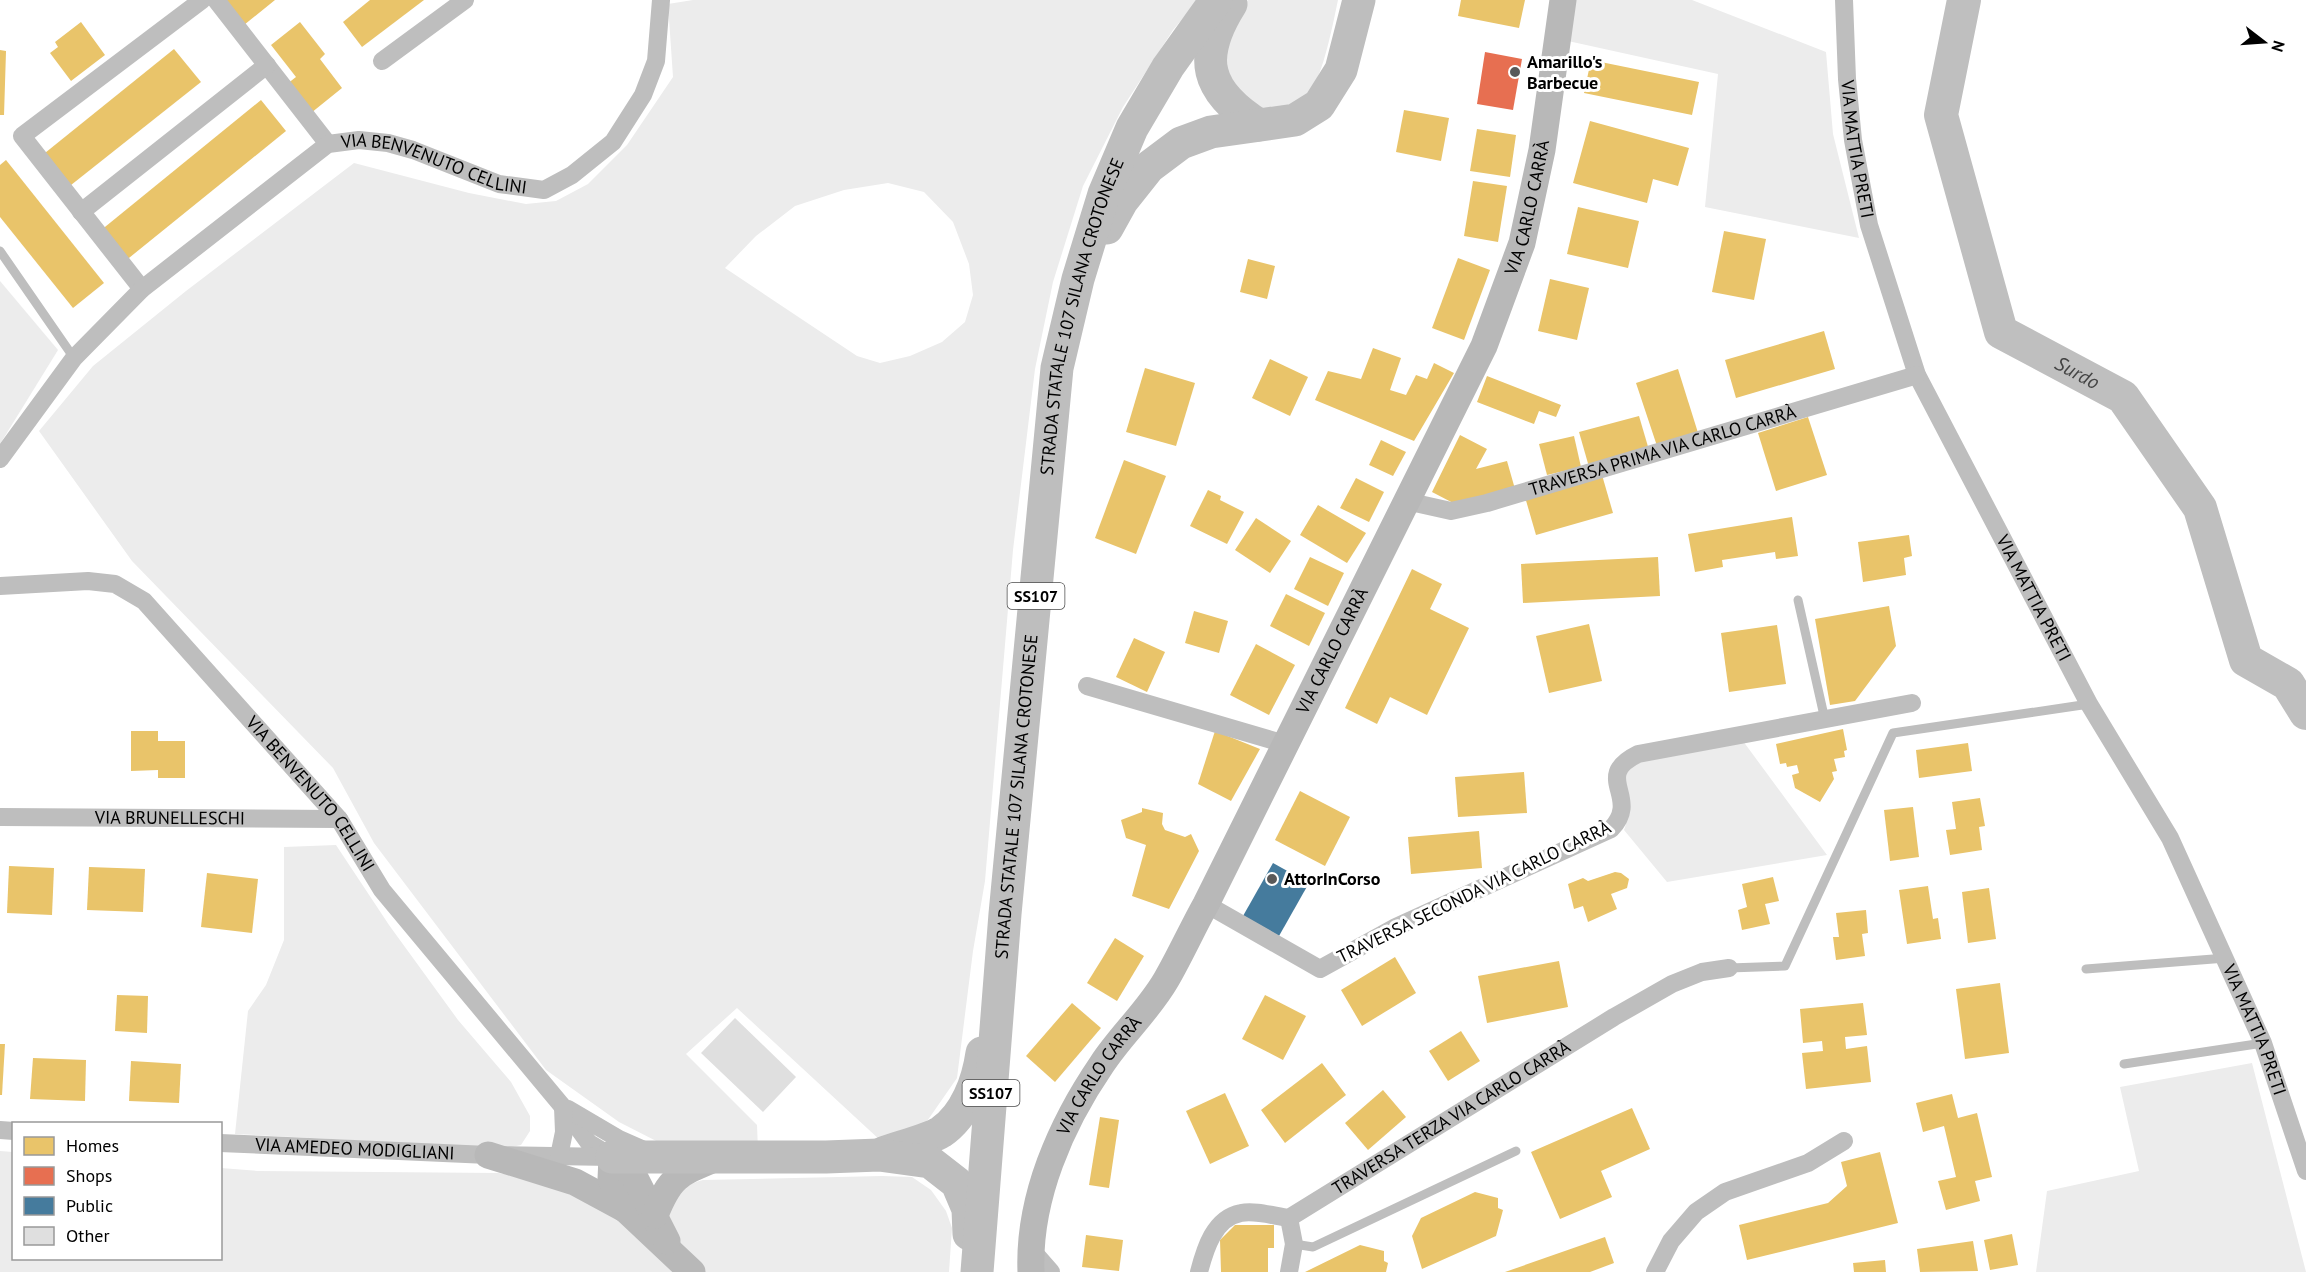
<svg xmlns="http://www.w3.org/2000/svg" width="2306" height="1272" font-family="'PT Sans',sans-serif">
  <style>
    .green { fill: #ececec; fill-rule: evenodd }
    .homes { fill: #e9c46a }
    .shops { fill: #e76f51 }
    .public { fill: #457b9d }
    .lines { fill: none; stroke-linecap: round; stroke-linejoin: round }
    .river { stroke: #bfbfbf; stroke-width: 34 }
    .building { fill: #dfdfdf }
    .lane { stroke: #bebebe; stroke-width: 9 }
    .street { stroke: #bebebe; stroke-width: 18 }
    .secondary { stroke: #b8b8b8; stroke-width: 27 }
    .highway { stroke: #bebebe; stroke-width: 33 }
    .poi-dot { fill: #595959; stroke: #fff; stroke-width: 2 }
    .labels { text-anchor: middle; stroke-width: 6; stroke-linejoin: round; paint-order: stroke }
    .shield { fill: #fff; stroke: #4c4c4c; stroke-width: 1.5 }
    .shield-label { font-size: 16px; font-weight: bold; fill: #000 }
    .poi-label { font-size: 18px; font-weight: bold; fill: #000; stroke: #fff; text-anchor: start }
    .street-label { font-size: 18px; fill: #000; stroke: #fff }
    .water-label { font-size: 20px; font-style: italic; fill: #444; stroke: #fff }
  </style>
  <rect width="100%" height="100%" fill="#fff"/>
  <g class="green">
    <path d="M693 0H1198L1173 30 1123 107 1083 186 1053 282 1035 369 1013 550 985 881 973 951 957 1078 923 1127 881 1141 737 1008 686 1054 757 1125 758 1150 666 1146 619 1122 546 1070 374 843 333 768 132 561 39 431 93 366 186 291 354 163 469 193 526 204 556 201 588 184 627 145 673 77 668 4ZM888 183 924 192 953 222 969 264 973 295 965 322 942 342 910 356 880 363 857 356 725 268 756 236 795 206 844 190Z"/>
    <path d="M1248 0H1338C1331 33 1323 77 1304 104L1257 110 1228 87 1227 31Z"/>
    <path d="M1575 0H1692L1826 52 1833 134 1859 238 1705 207 1718 74 1568 41Z"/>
    <path d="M0 281 58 350 0 444Z"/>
    <path d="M1743 741 1827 855 1667 882 1624 830C1632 811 1626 788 1624 768L1628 764Z"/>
    <path d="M336 845 389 925 458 1020 511 1082 530 1116V1131L521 1145 507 1148 235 1134 248 1011 266 985 284 940V847Z"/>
    <path d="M2252 1063 2306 1272H2036L2047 1191 2139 1171 2120 1087Z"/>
    <path d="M0 1151 13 1152 14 1258H220L221 1168 258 1171 498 1173 557 1183 606 1207 680 1272H0Z"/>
    <path d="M882 1176 912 1177 931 1190 946 1211 952 1228 949 1272H701L665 1221C672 1196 678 1187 703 1180Z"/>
  </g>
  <g class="homes">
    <path d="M224 0H275L244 25Z"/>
    <path d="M370 0H424L362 47 343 22Z"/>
    <path d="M1461 0H1525L1519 28 1458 16Z"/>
    <path d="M81 22 105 55 71 81 50 53 58 47 55 42Z"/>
    <path d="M300 22 325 54 320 59 342 88 311 113 287 84 296 77 271 45Z"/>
    <path d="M174 49 201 82 66 189 40 157Z"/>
    <path d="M0 50 6 51 4 115H0Z"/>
    <path d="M1591 60 1699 82 1692 115 1584 93Z"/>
    <path d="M261 100 286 131 124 262 100 231Z"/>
    <path d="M1404 110 1449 118 1441 161 1396 152Z"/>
    <path d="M1590 121 1689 148 1678 186 1653 179 1647 203 1573 183Z"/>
    <path d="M1477 129 1516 135 1510 177 1470 171Z"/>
    <path d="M6 160 104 283 73 308 0 217V165Z"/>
    <path d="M1473 181 1507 186 1498 242 1464 236Z"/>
    <path d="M1578 207 1639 221 1628 268 1567 254Z"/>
    <path d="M1724 231 1766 239 1754 300 1712 292Z"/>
    <path d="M1458 258 1490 270 1464 340 1432 328Z"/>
    <path d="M1248 259 1275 266 1267 299 1240 292Z"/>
    <path d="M1550 279 1589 288 1577 340 1538 331Z"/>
    <path d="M1824 331 1835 369 1736 398 1725 360Z"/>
    <path d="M1373 348 1401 358 1390 390 1406 395 1416 375 1427 379 1434 363 1454 373 1414 441 1315 400 1328 371 1361 379Z"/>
    <path d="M1270 359 1308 377 1290 416 1252 398Z"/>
    <path d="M1145 368 1195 383 1176 446 1126 432Z"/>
    <path d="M1678 369 1699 436 1658 449 1636 383Z"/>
    <path d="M1487 376 1561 405 1556 417 1539 411 1534 424 1477 402Z"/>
    <path d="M1639 416 1649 450 1589 467 1579 432Z"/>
    <path d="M1808 417 1827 475 1776 491 1758 433Z"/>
    <path d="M1460 435 1487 449 1476 469 1507 461 1515 489 1457 505 1432 492Z"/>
    <path d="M1574 436 1581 467 1547 475 1539 444Z"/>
    <path d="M1381 440 1406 452 1393 476 1369 465Z"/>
    <path d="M1124 460 1166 476 1136 554 1095 538Z"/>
    <path d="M1602 475 1613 513 1536 535 1525 497Z"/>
    <path d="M1356 478 1384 492 1369 522 1340 508Z"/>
    <path d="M1208 490 1221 496 1220 500 1244 512 1227 544 1190 526Z"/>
    <path d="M1318 505 1366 533 1347 563 1300 535Z"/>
    <path d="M1792 517 1798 556 1776 559 1775 552 1722 560 1723 567 1695 572 1688 534Z"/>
    <path d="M1256 518 1291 541 1270 573 1235 550Z"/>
    <path d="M1909 535 1912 556 1904 558 1906 575 1863 582 1858 542Z"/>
    <path d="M1310 557 1344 573 1328 606 1294 589Z"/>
    <path d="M1658 557 1660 596 1523 603 1521 564Z"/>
    <path d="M1412 569 1442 584 1430 609 1469 628 1427 715 1390 697 1377 724 1345 708Z"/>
    <path d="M1286 594 1325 613 1309 646 1270 626Z"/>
    <path d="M1889 606 1896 646 1855 701 1830 705 1815 619Z"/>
    <path d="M1194 611 1228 621 1219 653 1185 643Z"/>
    <path d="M1589 624 1602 681 1549 693 1536 636Z"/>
    <path d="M1777 625 1786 684 1729 692 1721 633Z"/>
    <path d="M1134 638 1165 652 1147 692 1116 677Z"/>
    <path d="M1256 644 1295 665 1269 715 1230 695Z"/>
    <path d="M1843 729 1847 750 1844 751 1845 757 1834 759 1837 771 1832 772 1834 779 1820 802 1795 788 1792 775 1799 773 1797 765 1787 767 1786 763 1780 764 1776 744Z"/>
    <path d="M131 731H158V741H185V778H158V770L131 771Z"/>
    <path d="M1215 731 1260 749 1231 801 1198 784Z"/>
    <path d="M1968 743 1972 771 1919 778 1916 750Z"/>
    <path d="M1524 772 1527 813 1458 817 1455 777Z"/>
    <path d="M1300 791 1350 817 1325 866 1275 840Z"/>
    <path d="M1980 798 1985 826 1979 827 1982 850 1950 855 1946 830 1956 829 1952 802Z"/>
    <path d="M1913 807 1919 857 1890 861 1884 810Z"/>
    <path d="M1142 808 1163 813 1162 824 1165 830 1185 837 1191 834 1199 851 1169 909 1132 896 1146 845 1126 838 1121 820 1142 812Z"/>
    <path d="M1479 831 1482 868 1411 874 1408 837Z"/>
    <path d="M9 866 54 868 52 915 7 913Z"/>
    <path d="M89 867 145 869 143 912 87 910Z"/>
    <path d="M1615 872 1621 873 1629 879 1627 888 1611 894 1617 909 1588 922 1583 906 1574 909 1568 884 1583 878 1588 881Z"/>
    <path d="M207 873 258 879 252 933 201 927Z"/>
    <path d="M1773 877 1779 901 1765 904 1770 924 1742 930 1738 910 1747 907 1742 884Z"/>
    <path d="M1928 886 1933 919 1938 918 1941 939 1907 944 1899 890Z"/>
    <path d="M1989 888 1996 939 1968 943 1962 892Z"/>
    <path d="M1866 910 1868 933 1862 934 1865 956 1836 960 1833 937H1839L1836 913Z"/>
    <path d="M1115 938 1144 956 1117 1001 1087 983Z"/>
    <path d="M1395 957 1416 993 1362 1026 1341 990Z"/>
    <path d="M1559 961 1568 1007 1487 1023 1478 976Z"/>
    <path d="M2000 983 2009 1053 1965 1059 1956 989Z"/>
    <path d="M117 995 148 996 147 1033 115 1031Z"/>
    <path d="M1265 995 1306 1016 1283 1060 1242 1039Z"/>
    <path d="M1072 1003 1101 1028 1055 1082 1026 1056Z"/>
    <path d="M1863 1003 1867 1035 1845 1037 1846 1049 1867 1046 1871 1082 1806 1089 1802 1053 1823 1051 1822 1041 1803 1043 1800 1009Z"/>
    <path d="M1461 1031 1480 1061 1448 1081 1429 1051Z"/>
    <path d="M0 1044H5L2 1095H0Z"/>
    <path d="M33 1058 86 1060 85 1101 30 1099Z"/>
    <path d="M131 1061 181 1064 179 1103 129 1101Z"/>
    <path d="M1322 1063 1346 1095 1285 1143 1261 1110Z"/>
    <path d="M1383 1090 1406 1117 1368 1150 1345 1123Z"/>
    <path d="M1225 1093 1249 1146 1210 1164 1186 1111Z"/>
    <path d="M1952 1094 1958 1118 1977 1113 1992 1177 1975 1181 1980 1201 1946 1210 1938 1181 1956 1177 1944 1126 1923 1132 1916 1103Z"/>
    <path d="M1632 1108 1650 1149 1601 1171 1612 1197 1560 1219 1531 1152Z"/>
    <path d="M1100 1117 1119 1120 1109 1188 1089 1185Z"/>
    <path d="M1880 1152 1898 1223 1747 1260 1739 1225 1828 1203 1847 1186 1841 1162Z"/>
    <path d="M1475 1192 1498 1198V1208L1503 1210 1496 1236 1422 1269 1412 1236 1421 1218Z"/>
    <path d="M1235 1225H1274V1248H1268V1272H1221L1220 1240Z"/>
    <path d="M2012 1234 2018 1265 1990 1270 1984 1240Z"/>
    <path d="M1086 1235 1123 1240 1119 1271 1082 1267Z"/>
    <path d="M1605 1237 1614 1263 1590 1272H1505Z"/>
    <path d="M1973 1241 1978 1271 1920 1272 1917 1249Z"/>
    <path d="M1360 1245 1384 1251V1261L1388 1263 1386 1272H1305Z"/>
    <path d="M1885 1260 1886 1272H1854L1853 1263Z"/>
  </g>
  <path class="shops" d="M1485 52 1522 59 1513 110 1477 104Z"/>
  <path class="public" d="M1273 863 1309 883 1279 936 1243 916Z"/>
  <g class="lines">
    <path class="river" id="s1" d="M1964 0 1941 115 2001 332 2123 397 2200 508 2246 660 2288 684 2306 713"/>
  </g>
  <path class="building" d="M735 1018 796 1077 763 1112 701 1053Z"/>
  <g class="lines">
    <g class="lane">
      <path d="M0 251 74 358"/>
      <path d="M1798 600 1825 720"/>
      <path d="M1729 968 1785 966 1893 733 2089 704"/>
      <path d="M2086 969 2226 958"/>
      <path d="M2124 1064 2263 1043"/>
      <path d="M1294 1244 1313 1247 1516 1151"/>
    </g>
    <g class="street">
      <path d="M216 0 328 144"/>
      <path id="s2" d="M1844 0 1847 79 1853 140 1869 225 1917 375 2089 704 2170 838 2263 1043 2306 1171"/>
      <path d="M382 61 465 0"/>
      <path d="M81 212 267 65"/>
      <path d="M142 289 22 136 202 0"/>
      <path id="s3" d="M0 459 74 358 142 289 328 144 359 140 388 143 413 150 499 184 544 190 572 175 613 142 643 95 656 61 661 0"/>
      <path id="s4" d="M1406 501 1451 511 1487 503 1917 375"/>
      <path id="s5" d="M0 586 88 581 115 584 144 601 339 819 382 890 563 1107 589 1143 612 1157"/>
      <path d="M1087 686 1285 744"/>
      <path id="s6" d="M0 817 339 819"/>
      <path d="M1206 904 1320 969 1396 927 1611 829C1642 797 1591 777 1638 754L1912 703"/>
      <path d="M568 1109 619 1139 644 1150"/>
      <path d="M0 1130 14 1131"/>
      <path id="s7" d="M220 1143 488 1155 611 1157"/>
      <path d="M559 1156 564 1132 563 1107"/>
      <path d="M1289 1218 1294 1244 1289 1272"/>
      <path d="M1030 1248 1051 1272"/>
      <path id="s8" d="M1199 1272C1205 1249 1214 1218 1241 1213 1255 1210 1274 1216 1289 1218L1614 1017 1672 984 1702 972 1729 968"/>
      <path d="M1655 1272 1671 1241 1696 1212 1725 1192 1808 1163 1844 1141"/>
    </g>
    <g class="secondary">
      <path d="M488 1155 575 1182 625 1209"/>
      <path d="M612 1157 611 1179 625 1209 692 1272"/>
      <path d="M612 1157 634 1176 667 1241"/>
      <path d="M655 1215C670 1177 678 1174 714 1159"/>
      <path id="s9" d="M1031 1272C1028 1198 1061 1124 1102 1064 1121 1035 1148 1011 1166 980 1180 956 1192 929 1206 904L1484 346 1522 243 1542 150 1563 0"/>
    </g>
    <g class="highway">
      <path d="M1231 4C1197 58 1205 91 1259 125"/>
      <path d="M1107 228 1122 201 1149 167 1181 143 1211 132 1295 120 1319 105 1341 70 1359 0"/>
      <path d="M883 1153C899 1147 928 1140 941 1132 966 1115 978 1081 982 1053"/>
      <path d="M612 1157H826L879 1155 930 1162 957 1183 968 1209 969 1234"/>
      <path id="s10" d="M977 1272 1005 914 1057 368 1078 279 1104 194 1132 128 1168 67 1216 0"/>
    </g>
  </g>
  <g class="poi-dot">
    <circle cx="1515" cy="72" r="6"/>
    <circle cx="1272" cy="879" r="6"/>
  </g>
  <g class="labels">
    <g class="shield">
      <rect x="1007.5" y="583" width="57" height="26" rx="4.5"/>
      <rect x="962.5" y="1080" width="57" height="26" rx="4.5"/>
    </g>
    <g class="shield-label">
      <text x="1036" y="602">SS107</text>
      <text x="991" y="1099">SS107</text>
    </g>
    <g class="poi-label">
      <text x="1527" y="68">Amarillo's<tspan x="1527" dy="21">Barbecue</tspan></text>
      <text x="1284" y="885">AttorInCorso</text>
    </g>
    <g class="street-label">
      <text dy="6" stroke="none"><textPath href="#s2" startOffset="150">VIA MATTIA PRETI</textPath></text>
      <text dy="6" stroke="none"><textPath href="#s3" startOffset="568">VIA BENVENUTO CELLINI</textPath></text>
      <text dy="6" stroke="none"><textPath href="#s9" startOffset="1184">VIA CARLO CARRÀ</textPath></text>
      <text dy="6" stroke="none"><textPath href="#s10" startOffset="963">STRADA STATALE 107 SILANA CROTONESE</textPath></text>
      <text dy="6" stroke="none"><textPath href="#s4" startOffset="266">TRAVERSA PRIMA VIA CARLO CARRÀ</textPath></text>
      <text dy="6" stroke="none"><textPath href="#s2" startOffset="636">VIA MATTIA PRETI</textPath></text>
      <text dy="6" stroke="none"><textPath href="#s9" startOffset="698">VIA CARLO CARRÀ</textPath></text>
      <text dy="6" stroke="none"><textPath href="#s5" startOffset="404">VIA BENVENUTO CELLINI</textPath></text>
      <text dy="6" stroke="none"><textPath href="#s10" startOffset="477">STRADA STATALE 107 SILANA CROTONESE</textPath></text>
      <text dy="6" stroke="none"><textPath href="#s6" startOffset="170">VIA BRUNELLESCHI</textPath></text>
      <text transform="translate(1474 892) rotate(-26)" y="6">TRAVERSA SECONDA VIA CARLO CARRÀ</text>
      <text dy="6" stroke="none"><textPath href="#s2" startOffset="1122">VIA MATTIA PRETI</textPath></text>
      <text dy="6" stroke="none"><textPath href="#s9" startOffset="212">VIA CARLO CARRÀ</textPath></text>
      <text dy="6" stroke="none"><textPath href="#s8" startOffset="316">TRAVERSA TERZA VIA CARLO CARRÀ</textPath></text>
      <text dy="6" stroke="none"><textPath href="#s7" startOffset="135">VIA AMEDEO MODIGLIANI</textPath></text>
    </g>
    <g class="water-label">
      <text dy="7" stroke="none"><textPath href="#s1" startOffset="429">Surdo</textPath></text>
    </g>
  </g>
  <rect x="12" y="1122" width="210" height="138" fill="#ffffff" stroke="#999999" stroke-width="1.5"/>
  <rect x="24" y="1137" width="30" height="18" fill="#e9c46a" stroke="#999999" stroke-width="1.5"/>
  <text x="66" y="1152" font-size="18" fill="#000000">Homes</text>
  <rect x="24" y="1167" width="30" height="18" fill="#e76f51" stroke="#999999" stroke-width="1.5"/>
  <text x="66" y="1182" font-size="18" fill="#000000">Shops</text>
  <rect x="24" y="1197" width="30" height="18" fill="#457b9d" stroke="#999999" stroke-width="1.5"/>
  <text x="66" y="1212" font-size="18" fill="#000000">Public</text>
  <rect x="24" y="1227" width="30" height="18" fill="#dfdfdf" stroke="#999999" stroke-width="1.5"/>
  <text x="66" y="1242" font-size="18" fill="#000000">Other</text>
  <g transform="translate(2264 42) rotate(107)" stroke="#ffffff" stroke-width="4.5" paint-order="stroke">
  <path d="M0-4.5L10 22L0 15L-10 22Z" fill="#000000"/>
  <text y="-9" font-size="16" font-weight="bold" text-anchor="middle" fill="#000000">N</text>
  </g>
</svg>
